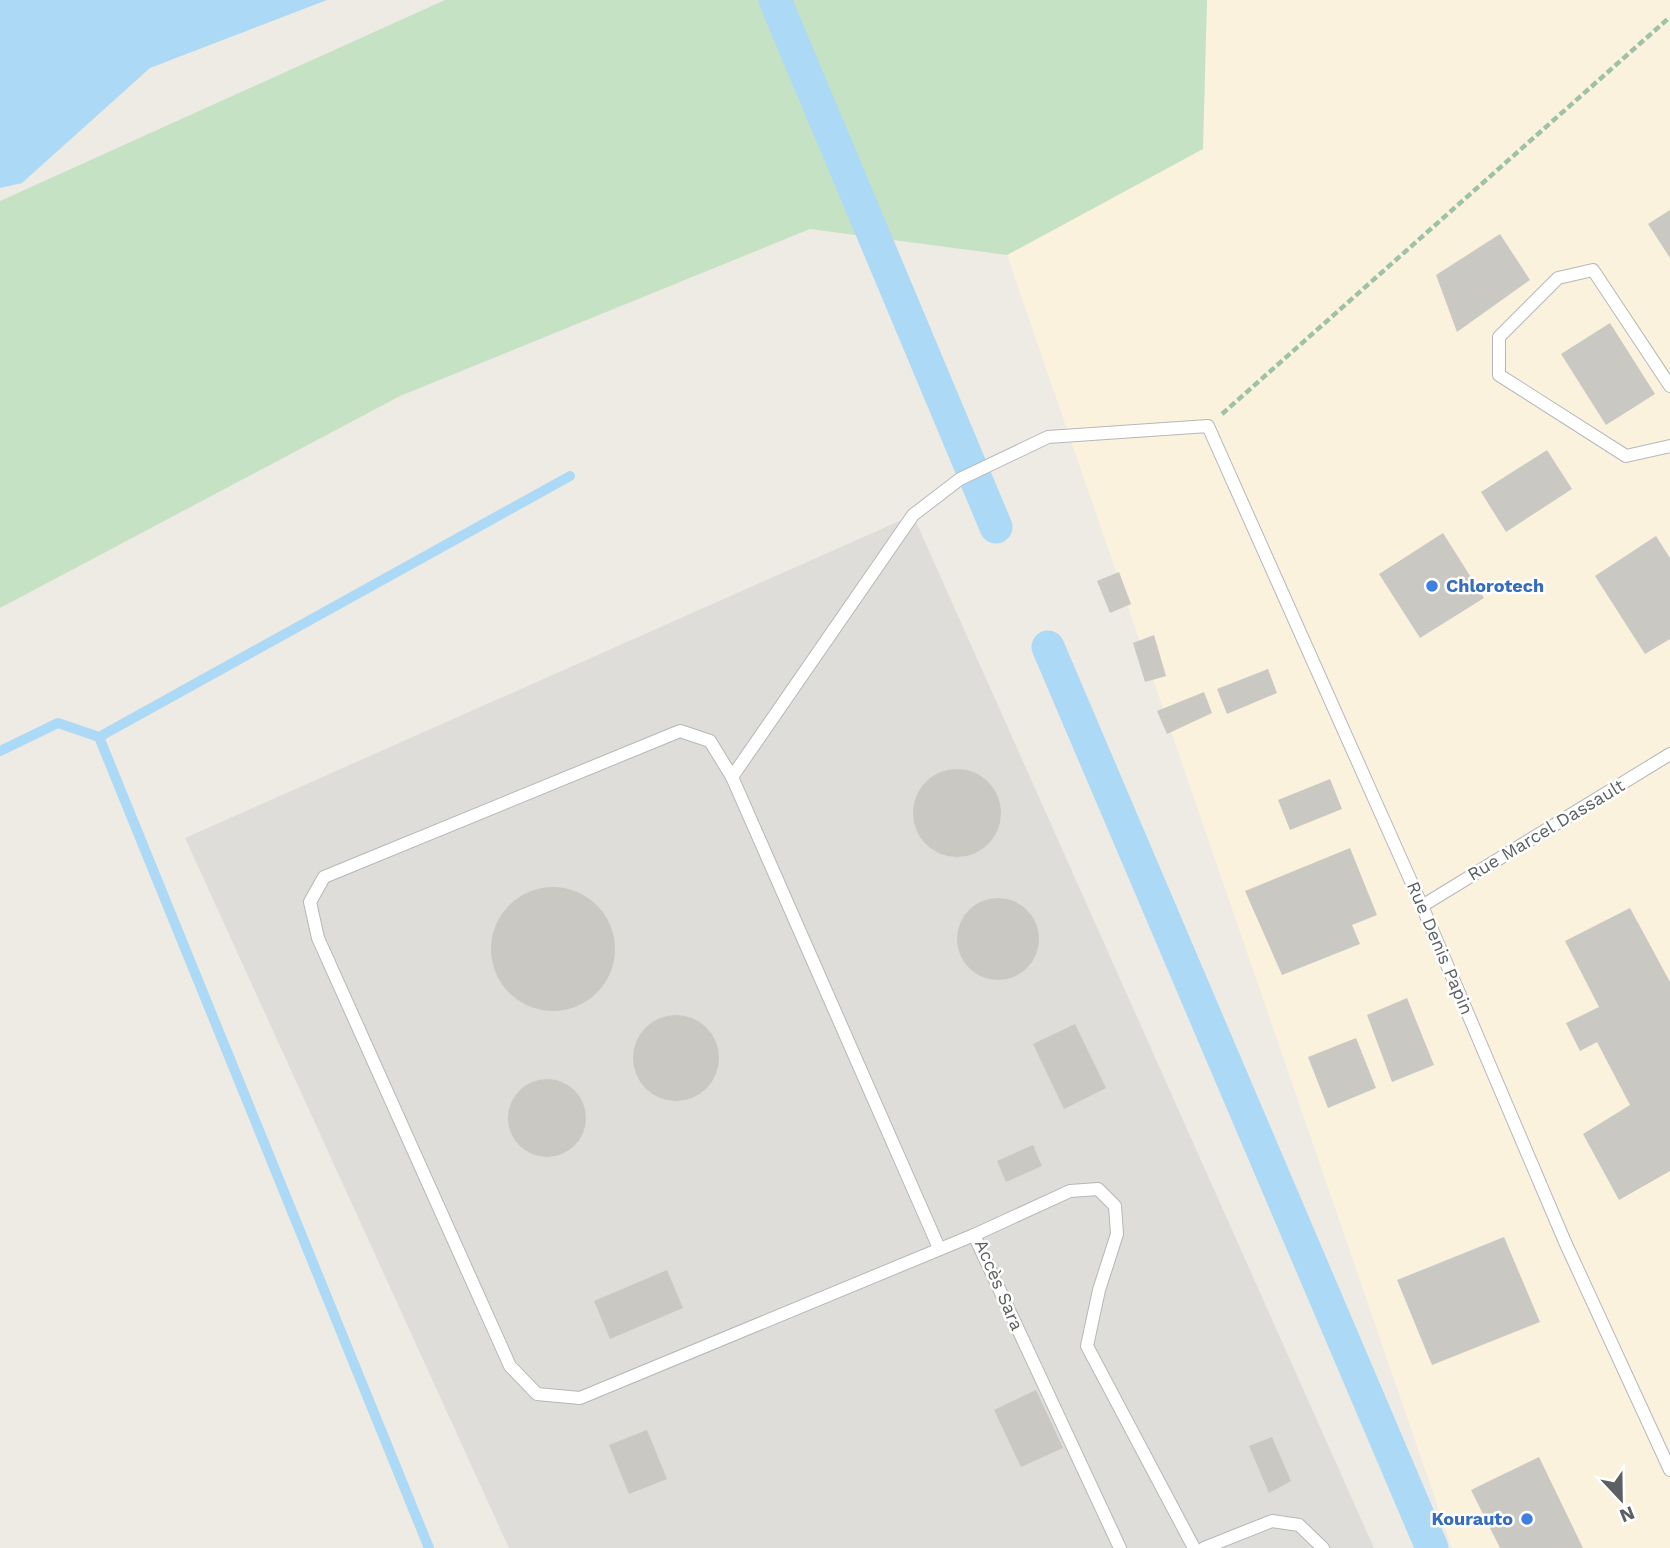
<svg xmlns="http://www.w3.org/2000/svg" width="1670" height="1548" font-family="'Work Sans',sans-serif">
  <style>
    .commercial { fill: #faf2dd }
    .industrial { fill: #dfddd9 }
    .green { fill: #c5e2c4 }
    .water { fill: #acd9f5 }
    .lines { fill: none; stroke-linecap: round; stroke-linejoin: round }
    .stream { stroke: #acd9f5; stroke-width: 10 }
    .canal { stroke: #acd9f5; stroke-width: 33 }
    .building { fill: #cac8c3 }
    .lane-casing { stroke: #b5b7ba; stroke-width: 14 }
    .path { stroke: #9dc2a6; stroke-width: 4.5; stroke-dasharray: 7 3.5; stroke-linecap: butt }
    .lane { stroke: #fff; stroke-width: 12 }
    .shop-dot { fill: #3f7fe0; stroke: #fff; stroke-width: 2.5 }
    .labels { text-anchor: middle; stroke-width: 5; stroke-linejoin: round; paint-order: stroke }
    .shop-label { font-size: 18px; font-weight: bold; fill: #366cbe; stroke: #fff; text-anchor: start }
    .street-label { font-size: 18px; fill: #5c6063; stroke: #fff }
  </style>
  <rect width="100%" height="100%" fill="#edebe4"/>
  <path class="commercial" d="M1207 0H1670V1548H1452L1007 255 1202 149Z"/>
  <path class="industrial" d="M913 515 1374 1548H509L185 838Z"/>
  <path class="green" d="M445 0H1207L1203 149 1007 255 810 229 400 396 0 608V201Z"/>
  <path class="water" d="M0 0H327L150 68 22 183 0 188Z"/>
  <g class="lines">
    <g class="stream">
      <path d="M99 737 429 1548"/>
      <path d="M0 751 58 723 99 737 570 476"/>
    </g>
    <g class="canal">
      <path d="M775 0 996 527"/>
      <path d="M1048 647 1432 1548"/>
    </g>
  </g>
  <g class="building">
    <path d="M1670 210V258L1648 224Z"/>
    <path d="M1500 234 1530 280 1457 332 1436 275Z"/>
    <path d="M1610 323 1655 394 1606 425 1561 354Z"/>
    <path d="M1547 450 1572 489 1506 532 1481 492Z"/>
    <path d="M1443 533 1484 598 1420 638 1379 574Z"/>
    <path d="M1656 536 1670 558V639L1645 654 1595 576Z"/>
    <path d="M1119 572 1131 604 1110 613 1097 581Z"/>
    <path d="M1154 635 1166 676 1145 682 1133 643Z"/>
    <path d="M1268 669 1277 693 1227 714 1217 689Z"/>
    <path d="M1204 692 1212 713 1167 734 1157 711Z"/>
    <circle cx="957" cy="813" r="44"/>
    <path d="M1330 779 1342 809 1290 830 1278 800Z"/>
    <path d="M1350 848 1377 915 1352 925 1360 944 1282 975 1245 891Z"/>
    <circle cx="553" cy="949" r="62"/>
    <circle cx="998" cy="939" r="41"/>
    <path d="M1630 908 1670 982V1171L1619 1200 1583 1134 1630 1105 1597 1042 1580 1051 1566 1023 1599 1007 1565 941Z"/>
    <path d="M1407 998 1434 1065 1392 1082 1367 1015Z"/>
    <circle cx="676" cy="1058" r="43"/>
    <path d="M1075 1024 1106 1088 1064 1109 1033 1044Z"/>
    <path d="M1356 1038 1376 1088 1328 1108 1308 1057Z"/>
    <circle cx="547" cy="1118" r="39"/>
    <path d="M1033 1145 1042 1166 1006 1182 997 1161Z"/>
    <path d="M1504 1237 1540 1322 1432 1365 1397 1280Z"/>
    <path d="M667 1270 683 1308 610 1339 594 1301Z"/>
    <path d="M1036 1390 1063 1448 1021 1467 994 1410Z"/>
    <path d="M647 1430 667 1479 629 1494 609 1445Z"/>
    <path d="M1272 1437 1291 1481 1269 1493 1249 1446Z"/>
    <path d="M1539 1457 1583 1548H1500L1471 1490Z"/>
  </g>
  <g class="lines">
    <g class="lane-casing">
      <g id="lane">
        <path d="M1670 386 1593 270 1558 278 1499 337V375L1626 456 1670 446"/>
        <path d="M732 777 939 1248"/>
        <path d="M1422 906 1670 754"/>
        <path d="M974 1235 580 1398 537 1394 510 1366 318 938 310 902 324 877 680 731 710 741 732 777 913 515 960 479 1048 437 1208 426 1422 906 1565 1242 1670 1470"/>
        <path d="M1120 1548 974 1235 1070 1191 1098 1189 1115 1206 1117 1234 1099 1290 1087 1346 1194 1548"/>
        <path d="M1204 1548 1272 1521 1299 1525 1323 1548"/>
      </g>
    </g>
    <path class="path" d="M1222 414 1670 17"/>
    <use href="#lane" class="lane"/>
  </g>
  <g class="shop-dot">
    <circle cx="1432" cy="586" r="7"/>
    <circle cx="1527" cy="1519" r="7"/>
  </g>
  <g class="labels">
    <g class="shop-label">
      <text x="1446" y="592">Chlorotech</text>
      <text x="1513" y="1525" text-anchor="end">Kourauto</text>
    </g>
    <g class="street-label">
      <text transform="translate(1546 830) rotate(-31)" y="6">Rue Marcel Dassault</text>
      <text transform="translate(1440 948) rotate(67)" y="6">Rue Denis Papin</text>
      <text transform="translate(999 1285) rotate(67)" y="6">Accès Sara</text>
    </g>
  </g>
  <g transform="translate(1621 1499) rotate(158)" stroke="#ffffff" stroke-width="5" paint-order="stroke">
  <path d="M0-5L12 26L0 18L-12 26Z" fill="#5c6063"/>
  <text y="-10" font-size="19" font-weight="bold" text-anchor="middle" fill="#5c6063">N</text>
  </g>
</svg>
